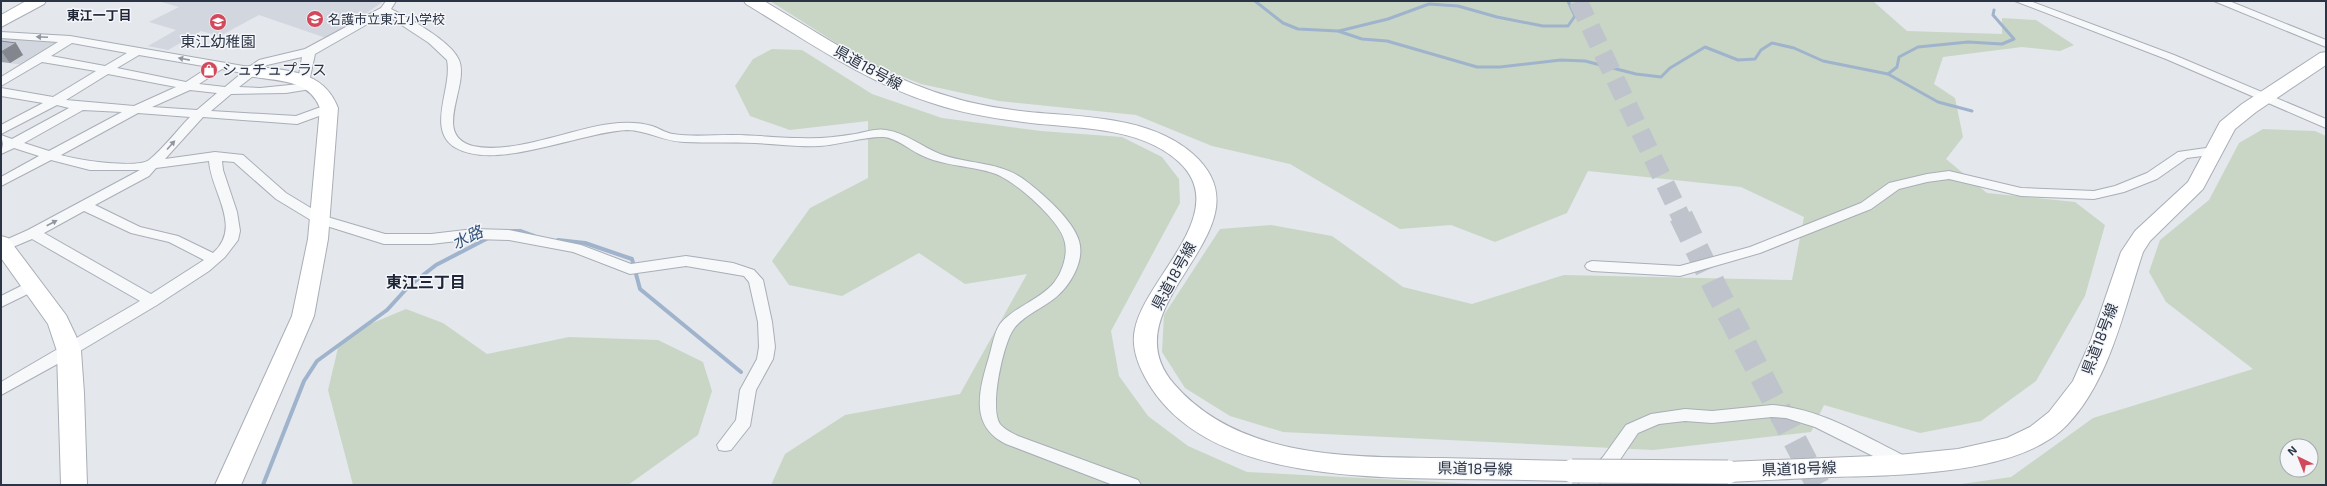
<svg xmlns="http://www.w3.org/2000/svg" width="2327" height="486" font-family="'Exo 2','Noto Sans JP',sans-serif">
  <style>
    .built { fill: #d2d6de }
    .green { fill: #c9d6c5; fill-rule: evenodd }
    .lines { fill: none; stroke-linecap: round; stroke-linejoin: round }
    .stream-far1 { stroke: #9fb4cc; stroke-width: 3 }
    .stream { stroke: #9fb4cc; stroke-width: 4 }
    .highway-tunnel-far1 { stroke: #bfc3cb; stroke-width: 19; stroke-dasharray: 19 10; stroke-linecap: butt }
    .highway-tunnel { stroke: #bfc3cb; stroke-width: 24; stroke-dasharray: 24 12; stroke-linecap: butt }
    .street-casing { stroke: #a9aeb7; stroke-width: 2 }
    .secondary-casing { stroke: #a9aeb7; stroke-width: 2 }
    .street { fill: #f7f8fa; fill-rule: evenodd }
    .secondary { fill: #fff; fill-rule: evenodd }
    .secondary-bridge-casing { stroke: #a9aeb7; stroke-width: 25; stroke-linecap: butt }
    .secondary-bridge { stroke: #fff; stroke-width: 23 }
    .wall { fill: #a1a5ae }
    .shaded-wall { fill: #83868d }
    .building { fill: #bbc0ca; stroke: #83868d }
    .oneway { fill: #9196a0 }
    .labels { text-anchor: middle; stroke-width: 3; stroke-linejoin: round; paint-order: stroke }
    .far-neighbourhood-label { font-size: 13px; font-weight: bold; fill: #1d2536; stroke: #f4f6f9 }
    .far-poi-label { font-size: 13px; fill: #2b3445; stroke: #f4f6f9; text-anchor: start }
    .poi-label { font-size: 15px; fill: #2b3445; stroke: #f4f6f9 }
    .street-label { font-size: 15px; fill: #2b3445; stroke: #f4f6f9 }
    .water-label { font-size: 16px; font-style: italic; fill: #34527a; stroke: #f4f6f9 }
    .neighbourhood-label { font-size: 16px; font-weight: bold; fill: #1d2536; stroke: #f4f6f9 }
  </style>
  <rect width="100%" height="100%" fill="#e4e7ec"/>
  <g class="built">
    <path d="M158 1H384L329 39 259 15 220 36 201 31 168 50 148 46 176 30 149 22 179 7Z"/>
    <path d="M1 38 61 42 23 65 1 62Z"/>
  </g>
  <g class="green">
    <path d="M770 1H1873L1907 31 2002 34V18L2036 20 2074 45 2060 51 2022 47 1943 57 1934 84 1955 98 1963 137 1946 159 1987 193 2075 202 2105 225 2085 296 2036 381 1981 421 1920 433 1824 405 1811 432 1653 450 1283 432 1230 416 1185 388 1162 352 1164 315 1220 229 1271 225 1332 236 1403 287 1472 304 1564 275 1792 280 1804 217 1741 187 1588 171 1567 213 1495 242 1451 225 1400 229 1290 164 1212 146 1136 115 999 101 921 84 868 63Z"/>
    <path d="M772 49 802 50 872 94 942 118 1041 131 1122 137 1162 157 1179 179 1180 203 1111 331 1119 376 1148 416 1188 446 1247 472 1496 485H771L785 454 845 415 960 394 1027 274 965 284 919 253 842 296 789 285 772 261 810 208 868 178V121L790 130 750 116 735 86 753 59Z"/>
    <path d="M2263 129 2315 131 2326 136V485H1954L2011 477 2093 418 2253 369 2166 302 2149 272 2160 240 2209 200 2239 143ZM2287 446H2311V470H2287Z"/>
    <path d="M406 309 443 323 487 354 569 337 658 340 703 362 712 391 698 435 628 485H353L328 390 338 348 363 327Z"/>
  </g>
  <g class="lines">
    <g class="stream-far1">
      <path d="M1255 1 1283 23 1298 29 1338 31 1362 39 1387 41 1477 67H1500L1561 60 1585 61 1636 74 1661 77 1670 68 1705 47 1738 60 1755 59 1761 50 1772 43 1794 48 1823 61 1888 74 1897 67 1899 57 1918 47 1968 42 2002 44 2014 39 1993 15 1994 10"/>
      <path d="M1339 31 1388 19 1429 4 1458 6 1497 17 1543 26H1568L1575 16 1568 1"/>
      <path d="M1888 74 1938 102 1972 111"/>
    </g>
    <g class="stream">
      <path d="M511 231H520L534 236"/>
      <path d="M558 240 585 243 632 259 640 289 741 372"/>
      <path d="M263 485 304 381 317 361 387 310 409 286 436 265 490 237"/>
    </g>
    <path class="highway-tunnel-far1" d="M1578 1 1681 217"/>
    <path class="highway-tunnel" d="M1681 216 1716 289 1818 485"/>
    <g class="street-casing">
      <g id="street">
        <path d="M386 1H396L391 9C410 19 451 41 459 60 470 86 431 135 473 146 512 155 570 129 610 124 624 122 639 122 652 126 659 128 665 133 673 134 691 137 712 135 732 135 755 135 778 138 801 138 819 139 837 137 855 134 865 132 877 128 886 130 906 133 922 147 940 154 969 165 1001 161 1026 181 1043 194 1073 220 1079 241 1085 261 1070 286 1055 298 1043 308 1022 316 1013 330 1003 345 989 408 1000 424 1004 429 1012 433 1018 436L1138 480 1141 485H1113L1006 444C969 426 979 390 989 357 992 347 994 333 1000 324 1014 307 1037 301 1052 285 1061 275 1068 257 1065 243 1062 222 1016 182 996 174 971 165 944 167 919 154 909 149 896 138 884 137 867 136 838 145 819 146 798 147 776 144 755 143 731 142 708 143 685 142 664 142 647 130 627 130 581 132 496 171 456 148 425 130 453 88 447 60L429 43 385 14 315 54 309 82H317L319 85 317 88 286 93 231 94 211 111 296 116 329 104 335 108 333 111 297 124 203 117 165 159 215 152 243 155 286 193 324 216 385 234H431L474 229 509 230 581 245 631 264 686 256 733 263 754 270 763 280 772 322 775 347 773 359 756 390 750 426 731 450 725 451 719 450 717 445 736 420 740 390 757 359 759 347 758 322 749 282 744 276 686 266 630 274 573 252 509 240 474 239 431 244H384L314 222 276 199 234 162 222 161 223 170 237 212 240 231 238 240 225 257 209 271 157 305 70 357 1 395V382L140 301 32 239 1 252V242L28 230 140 170H90L51 160 1 186V177L39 156 14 148 1 154 3 144 1 135 12 139 69 108 57 105 1 134V125L43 103 1 96V88L53 97 96 71 42 62 1 86V77L58 42 1 38V32L70 36 249 67 259 60 305 49 381 8ZM72 43 127 53 105 66 51 56ZM139 55 209 67 186 82 117 68ZM302 57 298 81 300 84 260 88 239 87 267 65ZM222 69 242 73 225 87 199 84ZM108 74 176 87 134 106 66 100ZM190 90 217 93 197 110 152 107ZM83 110 122 112 49 151 24 143ZM138 113 190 117C177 130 164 148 149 160 137 169 76 160 61 155ZM209 161C211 192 243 227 213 253L178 236 140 227 95 205 149 176 156 168ZM84 211 131 233 169 242 204 260 151 294 44 233Z"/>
        <path d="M2015 1H2030L2174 55 2326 119V128L2166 59Z"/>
        <path d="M2214 1H2229L2326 40V47Z"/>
        <path d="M2213 147 2219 151 2218 154 2187 158 2157 179 2124 192 2094 199 2021 196 1949 179 1927 182 1899 189 1871 209 1760 253 1680 276 1592 271 1587 269 1585 266 1587 263 1592 261 1680 266 1750 247 1861 203 1889 183 1927 174 1949 171 2021 188 2094 191 2115 186 2147 173 2178 152Z"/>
        <path d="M31 281 36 282 38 286 36 290 1 307V296Z"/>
        <path d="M1772 405C1821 408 1867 438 1911 459L1913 464 1911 469 1905 471 1899 469 1815 427 1786 418 1772 417 1712 423 1685 421 1659 424 1638 433 1615 467 1598 485H1578L1603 457 1626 425 1651 414 1685 409 1712 411Z"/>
      </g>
    </g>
    <g class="secondary-casing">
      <g id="secondary">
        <path d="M26 1H46L44 4 1 27V15Z"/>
        <path d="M744 1H764C824 36 883 78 951 97 976 105 1003 109 1029 112 1082 117 1150 116 1193 154 1277 229 1104 303 1174 384 1239 459 1350 457 1441 458 1484 459 1528 460 1572 461L1581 464 1585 471 1581 478 1572 481C1531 480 1490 479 1449 479 1355 477 1211 477 1152 389 1141 372 1130 350 1135 329 1145 278 1233 212 1179 162 1139 125 1074 129 1023 122 992 118 961 113 932 103 865 82 806 40 746 4Z"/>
        <path d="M2326 52V65L2256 112 2235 129 2203 189 2150 241 2143 252C2124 309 2110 380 2067 425 2018 476 1897 475 1830 477 1796 479 1762 480 1728 482L1719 479 1715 472 1719 465 1728 462 1898 455 1958 449 2007 438 2030 427 2049 412 2073 381 2091 340 2121 252 2135 231 2188 182 2220 122 2242 104 2320 53Z"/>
        <path d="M250 66C286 71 323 69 338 108L328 239 314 316 241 485H215L292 316 308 239 320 108C308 76 271 82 244 75L241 71 244 67Z"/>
        <path d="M1 236 8 238 66 315 76 336 81 351 84 393 87 485H61L57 351 48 324 1 258Z"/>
      </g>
    </g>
    <use href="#street" class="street"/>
    <use href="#secondary" class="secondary"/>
    <g class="secondary-bridge-casing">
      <path id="secondary-bridge" d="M1572 471 1728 472"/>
    </g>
    <use href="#secondary-bridge" class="secondary-bridge"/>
  </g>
  <path class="wall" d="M1 41 23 55 10 63 1 62Z"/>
  <path class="shaded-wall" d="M16 43 23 55 10 63 2 52Z"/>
  <path class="building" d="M1 41 16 43 1 52Z"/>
  <defs><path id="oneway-solid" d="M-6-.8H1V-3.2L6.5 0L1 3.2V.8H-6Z"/></defs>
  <g class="oneway">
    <use href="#oneway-solid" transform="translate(42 37) rotate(-177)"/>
    <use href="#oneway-solid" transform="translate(184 59) rotate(-169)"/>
    <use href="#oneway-solid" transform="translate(171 145) rotate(-48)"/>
    <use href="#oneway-solid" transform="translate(52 223) rotate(-28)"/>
  </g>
  <defs>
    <g id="school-disc" transform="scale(0.9)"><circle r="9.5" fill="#d1495b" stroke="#f4f6f9"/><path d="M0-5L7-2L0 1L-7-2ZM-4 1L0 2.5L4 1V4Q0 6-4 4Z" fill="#fff"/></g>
    <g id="shop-disc" transform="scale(0.9)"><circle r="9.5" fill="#d1495b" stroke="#f4f6f9"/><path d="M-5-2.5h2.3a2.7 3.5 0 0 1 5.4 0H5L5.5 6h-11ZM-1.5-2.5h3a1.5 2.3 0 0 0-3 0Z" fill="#fff"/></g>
  </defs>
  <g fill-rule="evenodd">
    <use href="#school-disc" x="315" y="19"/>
    <use href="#school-disc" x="218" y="22"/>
    <use href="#shop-disc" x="209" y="70"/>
  </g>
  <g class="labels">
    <g class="far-neighbourhood-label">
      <text x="99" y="20">東江一丁目</text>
    </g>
    <g class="far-poi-label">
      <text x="328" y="24">名護市立東江小学校</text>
    </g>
    <g class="poi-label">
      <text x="218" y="47">東江幼稚園</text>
      <text x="222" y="75" text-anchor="start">シュチュプラス</text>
    </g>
    <g class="street-label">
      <text transform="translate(868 68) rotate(29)" y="5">県道18号線</text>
      <text transform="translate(1174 276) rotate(-61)" y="5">県道18号線</text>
      <text transform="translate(2100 339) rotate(-69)" y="5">県道18号線</text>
      <text transform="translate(1475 469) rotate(1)" y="5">県道18号線</text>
      <text transform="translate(1799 469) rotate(-2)" y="5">県道18号線</text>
    </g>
    <g class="water-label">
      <text transform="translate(467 237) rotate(-26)" y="6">水路</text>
    </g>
    <g class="neighbourhood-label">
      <text x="426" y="288">東江三丁目</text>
    </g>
  </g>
  <rect width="2327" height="486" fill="none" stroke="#2b3445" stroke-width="4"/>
  <g transform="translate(2299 458) rotate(317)"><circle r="19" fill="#f4f6f9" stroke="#a4a8b1"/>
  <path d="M0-3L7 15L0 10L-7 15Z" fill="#d1495b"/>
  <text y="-6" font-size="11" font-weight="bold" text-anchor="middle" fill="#2b3445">N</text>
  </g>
</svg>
